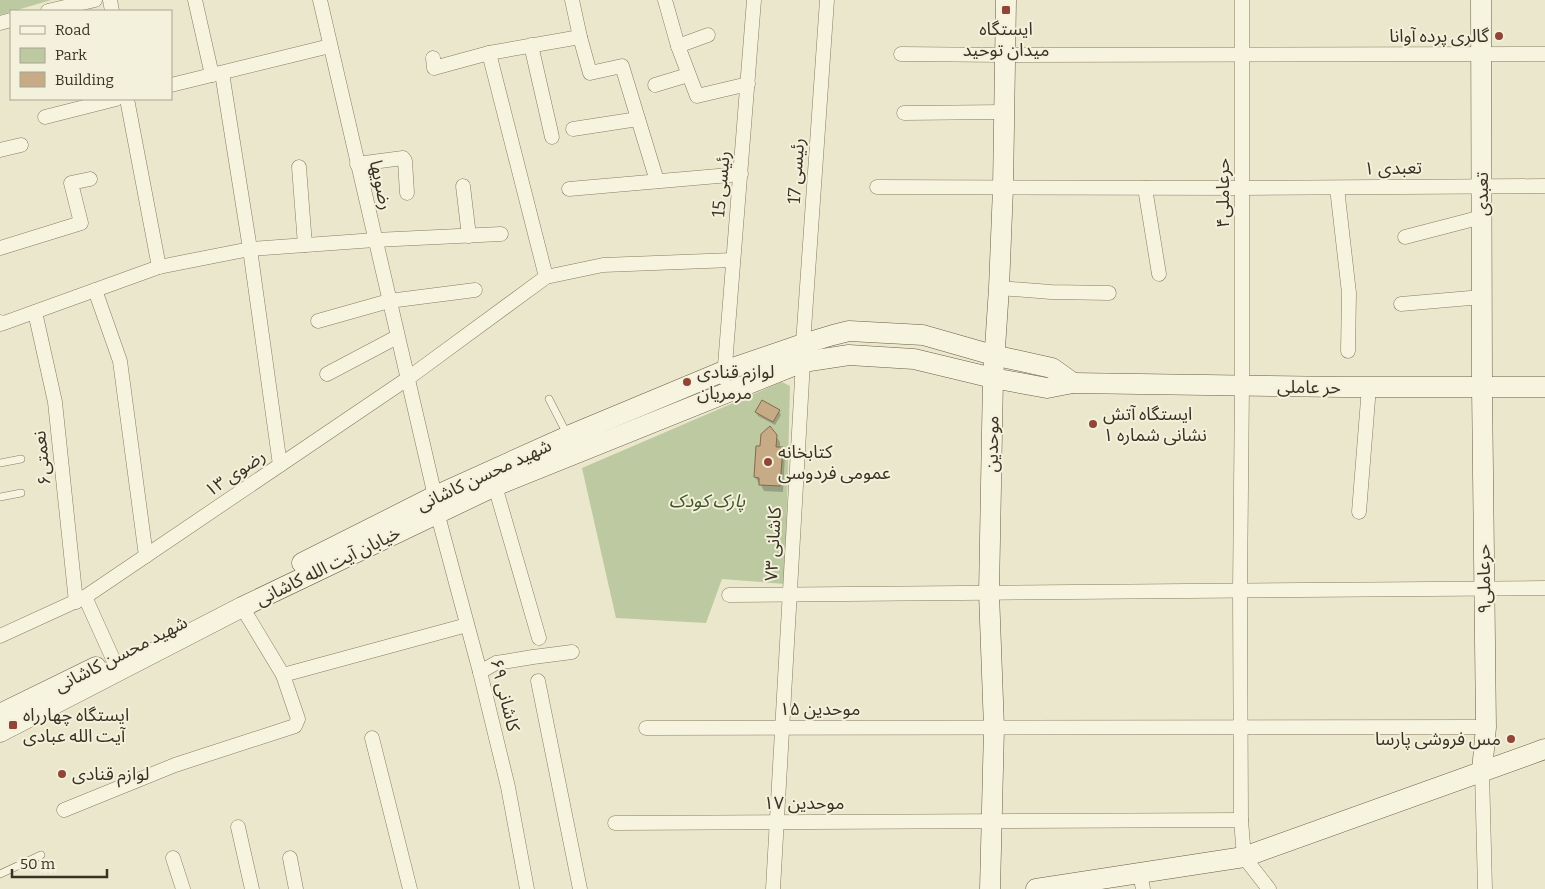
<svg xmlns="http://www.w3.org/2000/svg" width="1545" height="889" font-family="Bitter,'Noto Sans Arabic',serif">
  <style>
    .green { fill: #bdc9a0 }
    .shadow { fill: #0003 }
    .building { fill: #c6ab86; stroke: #846a49 }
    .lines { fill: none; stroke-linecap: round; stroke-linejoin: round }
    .lane-casing { stroke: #877c61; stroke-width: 8 }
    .street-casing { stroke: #877c61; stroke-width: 15 }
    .secondary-casing { stroke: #695d44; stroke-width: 21 }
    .lane { stroke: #f6f3df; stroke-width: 7 }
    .street { stroke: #f6f3df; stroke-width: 14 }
    .secondary { stroke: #f6f3df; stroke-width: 20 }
    .poi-dot { fill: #904537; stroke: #f3f0db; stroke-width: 2 }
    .labels { text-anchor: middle; stroke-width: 4; stroke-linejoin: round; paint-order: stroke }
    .poi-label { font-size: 18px; fill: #393123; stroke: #f3f0db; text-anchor: start }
    .street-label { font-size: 18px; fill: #393123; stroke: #f3f0db }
    .park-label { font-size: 18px; font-style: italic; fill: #43542b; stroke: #f3f0db }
  </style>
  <rect width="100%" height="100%" fill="#ebe7cc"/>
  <g class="green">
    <path d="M0 0H51L0 15Z"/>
    <path d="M782 382 790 386 785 584 722 579 706 623 616 618 582 468Z"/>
  </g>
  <g class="shadow">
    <path d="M779 411 781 415 775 425 758 416 756 412Z"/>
    <path d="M776 436 780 442V448H782L785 454 783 492 764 491 760 483H759L755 477 761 447Z"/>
  </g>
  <g class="building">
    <path d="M762 400 780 410 773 422 755 412Z"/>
    <path d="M770 426 777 435 776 447H783L780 486 759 485V478L754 477 756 446H760L761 434Z"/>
  </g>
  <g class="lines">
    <g class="lane-casing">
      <g id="lane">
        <path d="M549 399 567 434"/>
        <path d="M0 463 21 459"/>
        <path d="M0 497 21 493"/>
        <path d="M0 874 41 855"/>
      </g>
    </g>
    <g class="street-casing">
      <g id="street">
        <path d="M110 0 112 11"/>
        <path d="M195 0 212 75"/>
        <path d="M320 0 435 496"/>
        <path d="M572 0 580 37 590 73 622 66 657 181"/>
        <path d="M665 0 678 46 697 96 748 84"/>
        <path d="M1242 0V385L1240 591 1241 820 1244 857 1269 889"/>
        <path d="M48 11 95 0"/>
        <path d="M0 23 11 20"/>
        <path d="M531 45 552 137"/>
        <path d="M678 46 708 35"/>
        <path d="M489 53 546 277"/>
        <path d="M901 54 1005 55 1545 54"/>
        <path d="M433 58 434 68 489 53 580 37"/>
        <path d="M222 73 250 249 280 465"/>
        <path d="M171 85 330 46"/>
        <path d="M655 85 688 75"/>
        <path d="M127 99 159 267"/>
        <path d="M904 113 1004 112"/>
        <path d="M45 117 116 99"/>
        <path d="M573 129 638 119"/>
        <path d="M0 150 21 145"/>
        <path d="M357 164 403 158 405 161 407 193"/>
        <path d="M299 167 305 245"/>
        <path d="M463 186 469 236"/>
        <path d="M877 187 1241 188 1545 186"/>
        <path d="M1145 188 1159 274"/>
        <path d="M1337 188 1349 293 1348 351"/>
        <path d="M569 189 741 174"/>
        <path d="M1405 237 1482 217"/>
        <path d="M0 248 81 223 71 183 90 179"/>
        <path d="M999 288 1051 292 1109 293"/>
        <path d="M95 290 120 361 146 556"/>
        <path d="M1401 304 1482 297"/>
        <path d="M35 312 55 402 76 602"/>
        <path d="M318 321 389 301 475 290"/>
        <path d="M0 322 1 324 159 267 250 249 375 240 501 234"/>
        <path d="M327 374 397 337"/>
        <path d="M724 378 754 0"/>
        <path d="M495 486 539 638"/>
        <path d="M437 512 480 672 508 787 527 889"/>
        <path d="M1359 512 1369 387"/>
        <path d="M729 595 1545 588"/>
        <path d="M85 597 113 659"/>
        <path d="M0 636 85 597 407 379 546 277 603 265 733 260"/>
        <path d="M480 672 496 663 533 657 572 652"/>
        <path d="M283 675 467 625"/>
        <path d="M538 681 580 889"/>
        <path d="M646 728 1486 727"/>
        <path d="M372 738 410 889"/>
        <path d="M1482 771 1485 889"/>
        <path d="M64 810 175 765 295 726 298 719 283 675 242 607"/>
        <path d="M615 823 1241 820"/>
        <path d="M238 827 252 889"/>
        <path d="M173 858 183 889"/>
        <path d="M290 858 296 889"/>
        <path d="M1140 873 1143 889"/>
        <path d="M773 889 803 362V344L827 0"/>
      </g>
    </g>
    <g class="secondary-casing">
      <g id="secondary">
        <path d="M1481 0 1482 387 1486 727 1482 771"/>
        <path d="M302 563 435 496 568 436 724 371 803 344 833 335 849 331 923 335 993 355 1052 368 1073 383"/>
        <path d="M0 714 96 667"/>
        <path d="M0 732 242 607 495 486 803 362 849 355 914 359 993 378 1047 388 1073 383 1342 387H1545"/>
        <path d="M990 889 994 728 989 593 993 378 999 288 1003 188 1006 0"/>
        <path d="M1036 889 1244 857 1545 749"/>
      </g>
    </g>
    <use href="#lane" class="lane"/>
    <use href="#street" class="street"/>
    <use href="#secondary" class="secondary"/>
  </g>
  <g class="poi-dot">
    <rect x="1001" y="5" width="10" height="10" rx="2.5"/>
    <circle cx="1499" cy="36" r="5"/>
    <circle cx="687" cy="382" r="5"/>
    <circle cx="1093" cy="424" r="5"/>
    <circle cx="768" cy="462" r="5"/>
    <rect x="8" y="720" width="10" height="10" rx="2.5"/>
    <circle cx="1511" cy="739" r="5"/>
    <circle cx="62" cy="774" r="5"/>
  </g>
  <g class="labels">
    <g class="poi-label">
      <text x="1006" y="35" text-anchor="middle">ایستگاه<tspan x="1006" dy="21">میدان توحید</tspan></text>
      <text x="1489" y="42" text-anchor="end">گالری پرده آوانا</text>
      <text x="697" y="378">لوازم قنادی<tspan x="697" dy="21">مرمریان</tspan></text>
      <text x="1103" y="420">ایستگاه آتش<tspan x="1103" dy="21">نشانی شماره ۱</tspan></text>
      <text x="778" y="458">کتابخانه<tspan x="778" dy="21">عمومی فردوسی</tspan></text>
      <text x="23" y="721">ایستگاه چهارراه<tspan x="23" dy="21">آیت الله عبادی</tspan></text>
      <text x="1501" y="745" text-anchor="end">مس فروشی پارسا</text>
      <text x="72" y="780">لوازم قنادی</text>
    </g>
    <g class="street-label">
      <text transform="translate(1393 168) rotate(-1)" y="6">تعبدی ۱</text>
      <text transform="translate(796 171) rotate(-86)" y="6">رئیسی 17</text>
      <text transform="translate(721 184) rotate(-85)" y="6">رئیسی 15</text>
      <text transform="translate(381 185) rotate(77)" y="6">رضویها</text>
      <text transform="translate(1223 193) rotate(-90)" y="6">حرعاملی۴</text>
      <text transform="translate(1482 194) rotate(-90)" y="6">تعبدی</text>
      <text transform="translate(1309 387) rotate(1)" y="6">حر عاملی</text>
      <text transform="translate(992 444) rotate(-89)" y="6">موحدین</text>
      <text transform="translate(42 458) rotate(-96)" y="6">نعمتی۶</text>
      <text transform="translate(235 473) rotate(-34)" y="6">رضوی ۱۳</text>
      <text transform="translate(484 475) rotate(-25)" y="6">شهید محسن کاشانی</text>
      <text transform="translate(773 544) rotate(-87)" y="6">کاشانی ۷۳</text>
      <text transform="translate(328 566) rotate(-26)" y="6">خیابان آیت الله کاشانی</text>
      <text transform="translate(1484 579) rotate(-91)" y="6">حرعاملی۹</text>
      <text transform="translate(121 654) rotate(-27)" y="6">شهید محسن کاشانی</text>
      <text transform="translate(505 695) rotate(76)" y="6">کاشانی ۶۹</text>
      <text x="820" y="715">موحدین ۱۵</text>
      <text x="804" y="809">موحدین ۱۷</text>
    </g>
    <g class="park-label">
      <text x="707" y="507">پارک کودک</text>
    </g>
  </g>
  <rect x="10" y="10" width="162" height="90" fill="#f3f0db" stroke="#a9a491"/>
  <rect x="20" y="26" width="25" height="8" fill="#f6f3df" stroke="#a9a491"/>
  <text x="55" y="35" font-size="15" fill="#393123">Road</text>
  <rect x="20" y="48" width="25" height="15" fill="#bdc9a0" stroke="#a9a491"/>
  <text x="55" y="60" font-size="15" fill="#393123">Park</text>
  <rect x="20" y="72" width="25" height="15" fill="#c6ab86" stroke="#a9a491"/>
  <text x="55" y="85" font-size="15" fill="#393123">Building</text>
  <path d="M12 869v8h95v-8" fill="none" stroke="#393123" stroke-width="2.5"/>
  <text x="20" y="869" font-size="15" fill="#393123" stroke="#f3f0db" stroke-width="4" paint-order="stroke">50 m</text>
</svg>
